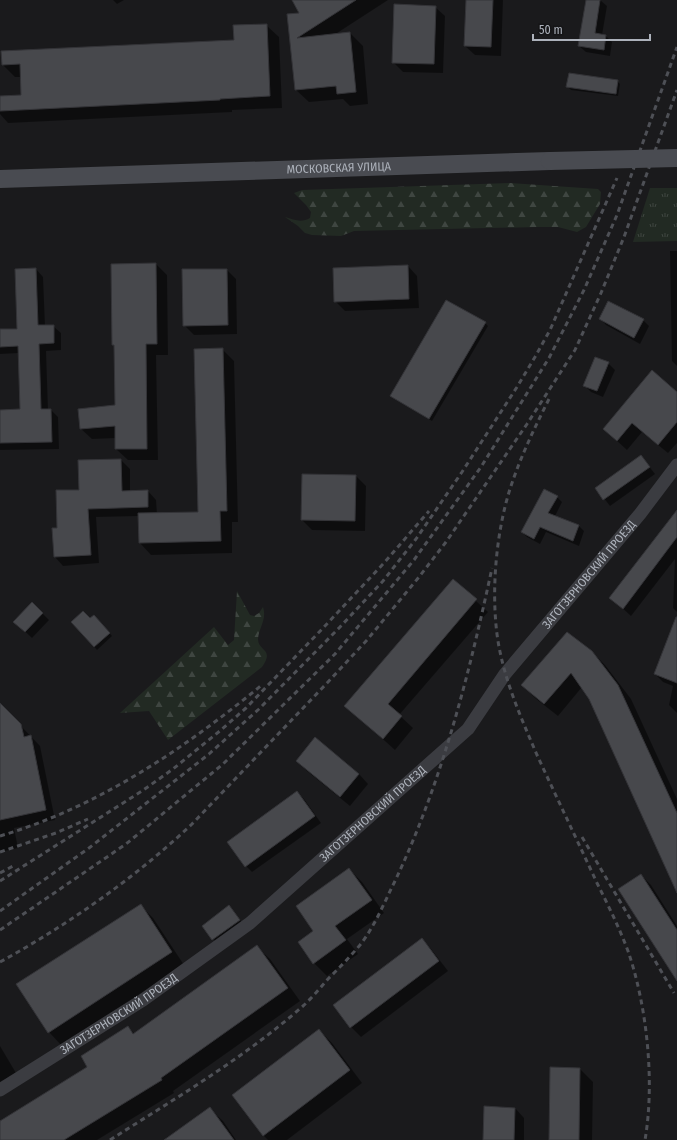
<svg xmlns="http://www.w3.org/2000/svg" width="677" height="1140" font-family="'Fira Sans Condensed',sans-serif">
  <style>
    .grass { fill: url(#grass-tufts) }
    .forest { fill: url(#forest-firs) }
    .shadow { fill: #0007 }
    .building { fill: #47484c; stroke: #343438 }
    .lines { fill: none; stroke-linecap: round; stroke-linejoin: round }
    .minor { stroke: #3b3c41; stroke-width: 13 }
    .secondary { stroke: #494b51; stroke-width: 18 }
    .rail { stroke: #4e5056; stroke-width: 3; stroke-dasharray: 5 4; stroke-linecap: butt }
    .secondary-bridge { stroke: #494b51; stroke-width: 18 }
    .labels { text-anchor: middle; stroke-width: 3.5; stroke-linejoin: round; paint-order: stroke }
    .street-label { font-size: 12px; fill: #adb2bb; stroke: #151517 }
  </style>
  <defs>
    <pattern id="grass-tufts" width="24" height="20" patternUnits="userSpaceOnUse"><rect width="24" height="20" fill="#222a23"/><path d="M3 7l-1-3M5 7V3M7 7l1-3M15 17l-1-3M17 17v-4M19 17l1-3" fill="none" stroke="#3f4641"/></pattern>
    <pattern id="forest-firs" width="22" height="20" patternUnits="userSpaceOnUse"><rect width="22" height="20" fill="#222a23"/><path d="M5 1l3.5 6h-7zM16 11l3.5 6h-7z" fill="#3f4641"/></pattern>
  </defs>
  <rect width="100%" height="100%" fill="#1a1a1c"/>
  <path class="grass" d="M650 188H677V241L633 242Z"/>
  <g class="forest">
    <path d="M510 183 598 189 601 192 600 204 586 227 577 232 558 227H538L354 231 341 236 312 235 305 233 298 226 285 217C294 220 302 223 310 218L311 212 306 205 294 193 302 190Z"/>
    <path d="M237 591 250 615 254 616 259 613 263 607C267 620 259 627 258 639 258 652 275 648 262 667L168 740 149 711 120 713 214 627 228 645 234 640Z"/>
  </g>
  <g class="shadow">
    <path d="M113 0H124L117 4Z"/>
    <path d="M293 0H388L334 35 350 33 363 46 368 104 350 106 343 99 309 102 296 90 288 15 300 13Z"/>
    <path d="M467 0H503L501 56 475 55 465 46Z"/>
    <path d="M587 0H600L607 6 602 35 606 36 612 42 610 56 586 52 579 46Z"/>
    <path d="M435 7 445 16 443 73 403 72 393 62Z"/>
    <path d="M266 25 279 37 282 108 232 110V112L8 123 0 114V97L22 96 21 77H15L3 65 235 41Z"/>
    <path d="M617 81 620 84 618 96 571 90 568 87Z"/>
    <path d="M670 251H677V366L672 361Z"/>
    <path d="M156 264 167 275 168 355H156L158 460H128L116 449V438L92 439 80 428 116 406 115 347 113 344Z"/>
    <path d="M408 266 417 276 419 308 345 311 335 301Z"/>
    <path d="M36 269 43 277 45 326H53L61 333V350L46 351 48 410H51L58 417 59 449 0 450V411L21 410 19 353 0 354V330H18Z"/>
    <path d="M227 270 236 279 237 334 194 335 184 325Z"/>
    <path d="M600 318 643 320 649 326 640 344 606 325Z"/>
    <path d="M485 323 488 326 432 421 391 396Z"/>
    <path d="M222 349 234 361 238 522H232V553L151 555 140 543 139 516 96 517 99 563 63 566 55 557 58 529 80 491 121 460 130 469V491H148L156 500 157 514 199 513Z"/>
    <path d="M608 363 615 370 603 397 591 392 584 385Z"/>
    <path d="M677 393V443L668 453 642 432 627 450 604 429Z"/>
    <path d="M641 456 655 474 610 506 596 488Z"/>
    <path d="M356 476 366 486 365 531 312 530 302 520Z"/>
    <path d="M557 497 562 502 555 516 579 526 584 531 579 546 546 532 540 544 527 537 522 532Z"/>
    <path d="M677 511V612L673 608 675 559 631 616 619 605Z"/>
    <path d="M453 580 488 612 399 715 413 728 395 750 346 706Z"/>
    <path d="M32 603 49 620 32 638 15 622Z"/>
    <path d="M97 619 112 636 97 650 73 622Z"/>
    <path d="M677 636V713L669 705 673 686 663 682 655 674Z"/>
    <path d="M592 652 605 665 631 699 677 799V884L590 699 582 687 558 716 535 698 523 685Z"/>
    <path d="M0 704 40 746 55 820 14 828 18 848 0 852Z"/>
    <path d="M297 761 359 774 368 784 350 806 307 771Z"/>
    <path d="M297 792 304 799 321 823 252 872 246 866Z"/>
    <path d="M349 869 362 882 384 913 347 939 358 954 327 976 314 963 315 931Z"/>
    <path d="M641 875 651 885 677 926V979Z"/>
    <path d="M140 905 153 918 184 965 61 1045 49 1032Z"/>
    <path d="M229 907 245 926 219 946 203 926Z"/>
    <path d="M422 939 431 949 448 971 361 1037 351 1027 334 1005Z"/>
    <path d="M257 947 270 959 300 1001 173 1091 174 1093 97 1140H0V1122L89 1067 128 1028 135 1034Z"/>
    <path d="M319 1030 332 1043 362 1083 287 1140H268L264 1136Z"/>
    <path d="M0 1046 16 1073 0 1082Z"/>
    <path d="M580 1069 593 1082 592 1140H550Z"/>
    <path d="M515 1108 524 1118V1140H484Z"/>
    <path d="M210 1109 223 1121 236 1140H166Z"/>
  </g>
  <g class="building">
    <path d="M292 0H356L297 38 350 32 356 92 337 94 336 86 295 90 287 14 299 13Z"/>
    <path d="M466 0H493L491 47 464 46Z"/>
    <path d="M586 0H600L595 33 606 35 604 50 578 46Z"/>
    <path d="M394 4 436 6 434 64 392 63Z"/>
    <path d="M267 24 270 96 220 99V100L0 111V96L21 95 20 64 2 65 1 51 234 40 233 25Z"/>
    <path d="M569 73 618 80 616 94 566 87Z"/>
    <path d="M156 263 157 344H146L147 449H115V426L80 429 78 409 115 405 114 345H112L111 264Z"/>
    <path d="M408 265 409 299 334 302 333 268Z"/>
    <path d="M36 268 38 325H54V343L39 344 41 409H51L52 442 0 443V410L20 409 18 346 0 347V329H17L15 269Z"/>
    <path d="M182 269H227L228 325 183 326Z"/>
    <path d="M446 300 486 322 429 419 390 396Z"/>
    <path d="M608 301 644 319 634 338 599 319Z"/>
    <path d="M223 348 227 511H220L221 541 139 543 138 513 198 512 194 349Z"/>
    <path d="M595 357 609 362 597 391 583 386Z"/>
    <path d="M652 370 677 392V422L658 445 632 423 617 441 603 429Z"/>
    <path d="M641 455 650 467 603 500 595 488Z"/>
    <path d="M121 459 122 491 148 490V507L88 509 91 555 54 557 52 528H57L56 490H79L78 460Z"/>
    <path d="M302 474 356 475 355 521 301 520Z"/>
    <path d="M544 489 558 496 548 513 579 525 573 541 540 527 534 539 521 532Z"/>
    <path d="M677 510V537L623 609 609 598Z"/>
    <path d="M453 579 477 599 388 704 402 716 383 739 344 706Z"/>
    <path d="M32 602 43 613 25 632 13 622Z"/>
    <path d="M83 611 90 618 94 615 110 633 94 647 71 622Z"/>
    <path d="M676 617H677V683L654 674Z"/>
    <path d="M567 632 592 651 618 685 677 813V893L589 699 571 673 544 704 521 685Z"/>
    <path d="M0 703 21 724 24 737 31 735 46 810 0 820Z"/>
    <path d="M315 737 359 774 340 797 296 761Z"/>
    <path d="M297 791 315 816 245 867 227 842Z"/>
    <path d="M349 868 372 900 335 926 346 940 313 964 298 942 313 931 296 906Z"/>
    <path d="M641 874 677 930V981L618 889Z"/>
    <path d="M141 904 172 952 48 1033 16 984Z"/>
    <path d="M229 905 240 920 212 940 202 926Z"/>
    <path d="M422 938 439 961 350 1028 333 1005Z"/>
    <path d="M257 945 288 988 161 1078 162 1080 64 1140H0V1121L87 1067 81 1056 128 1026 133 1034Z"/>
    <path d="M319 1029 350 1070 263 1136 232 1095Z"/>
    <path d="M550 1067 580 1068 579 1140H549Z"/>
    <path d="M484 1106 515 1108 514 1140H483Z"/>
    <path d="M210 1107 234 1140H164Z"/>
  </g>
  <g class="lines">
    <path class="minor" id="s1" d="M0 1090 143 1000 250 923 468 729 505 674 640 514 677 465"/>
    <path class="secondary" id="s2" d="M0 179 550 161"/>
    <g class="rail">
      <path d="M549 399C534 429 520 458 510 489 497 530 492 582 496 625 500 671 519 713 537 755 557 798 577 840 597 883 608 905 619 927 628 951 647 1006 655 1082 645 1140"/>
      <path d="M0 836C98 807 184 749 263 684"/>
      <path d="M582 837 674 993"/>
      <path d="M0 852 56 833 88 819"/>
      <path d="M0 873 15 865"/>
      <path d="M0 881 142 791 173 769 221 730 246 708 324 627 384 563 429 511"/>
      <path d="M0 911 89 848 209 754 259 709 340 627 383 581 416 539 462 472 517 387 535 357 550 330 617 178"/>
      <path d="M0 930 126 844 223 764 335 654 414 560 481 467 549 358 584 290 617 215 677 47"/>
      <path d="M0 962C69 924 135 878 192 824L328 682 367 640 419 577 446 542 527 424 575 350 601 293 624 237 677 90"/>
      <path d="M110 1140C176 1098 244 1058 303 1006 312 998 320 988 328 979 339 968 350 957 360 945 375 926 384 903 395 881 442 782 469 675 492 568"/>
    </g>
    <path class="secondary-bridge" d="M550 161 677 158"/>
  </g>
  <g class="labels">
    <g class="street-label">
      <text dy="4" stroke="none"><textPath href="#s2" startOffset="339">МОСКОВСКАЯ УЛИЦА</textPath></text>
      <text dy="4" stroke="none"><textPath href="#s1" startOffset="789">ЗАГОТЗЕРНОВСКИЙ ПРОЕЗД</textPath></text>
      <text dy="4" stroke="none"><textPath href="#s1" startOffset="465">ЗАГОТЗЕРНОВСКИЙ ПРОЕЗД</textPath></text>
      <text dy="4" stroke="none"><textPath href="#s1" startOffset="141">ЗАГОТЗЕРНОВСКИЙ ПРОЕЗД</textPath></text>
    </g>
  </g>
  <path d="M533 34v6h117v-6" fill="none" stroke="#adb2bb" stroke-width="2"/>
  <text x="539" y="34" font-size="12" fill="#adb2bb" stroke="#151517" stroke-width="3" paint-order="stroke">50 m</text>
</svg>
